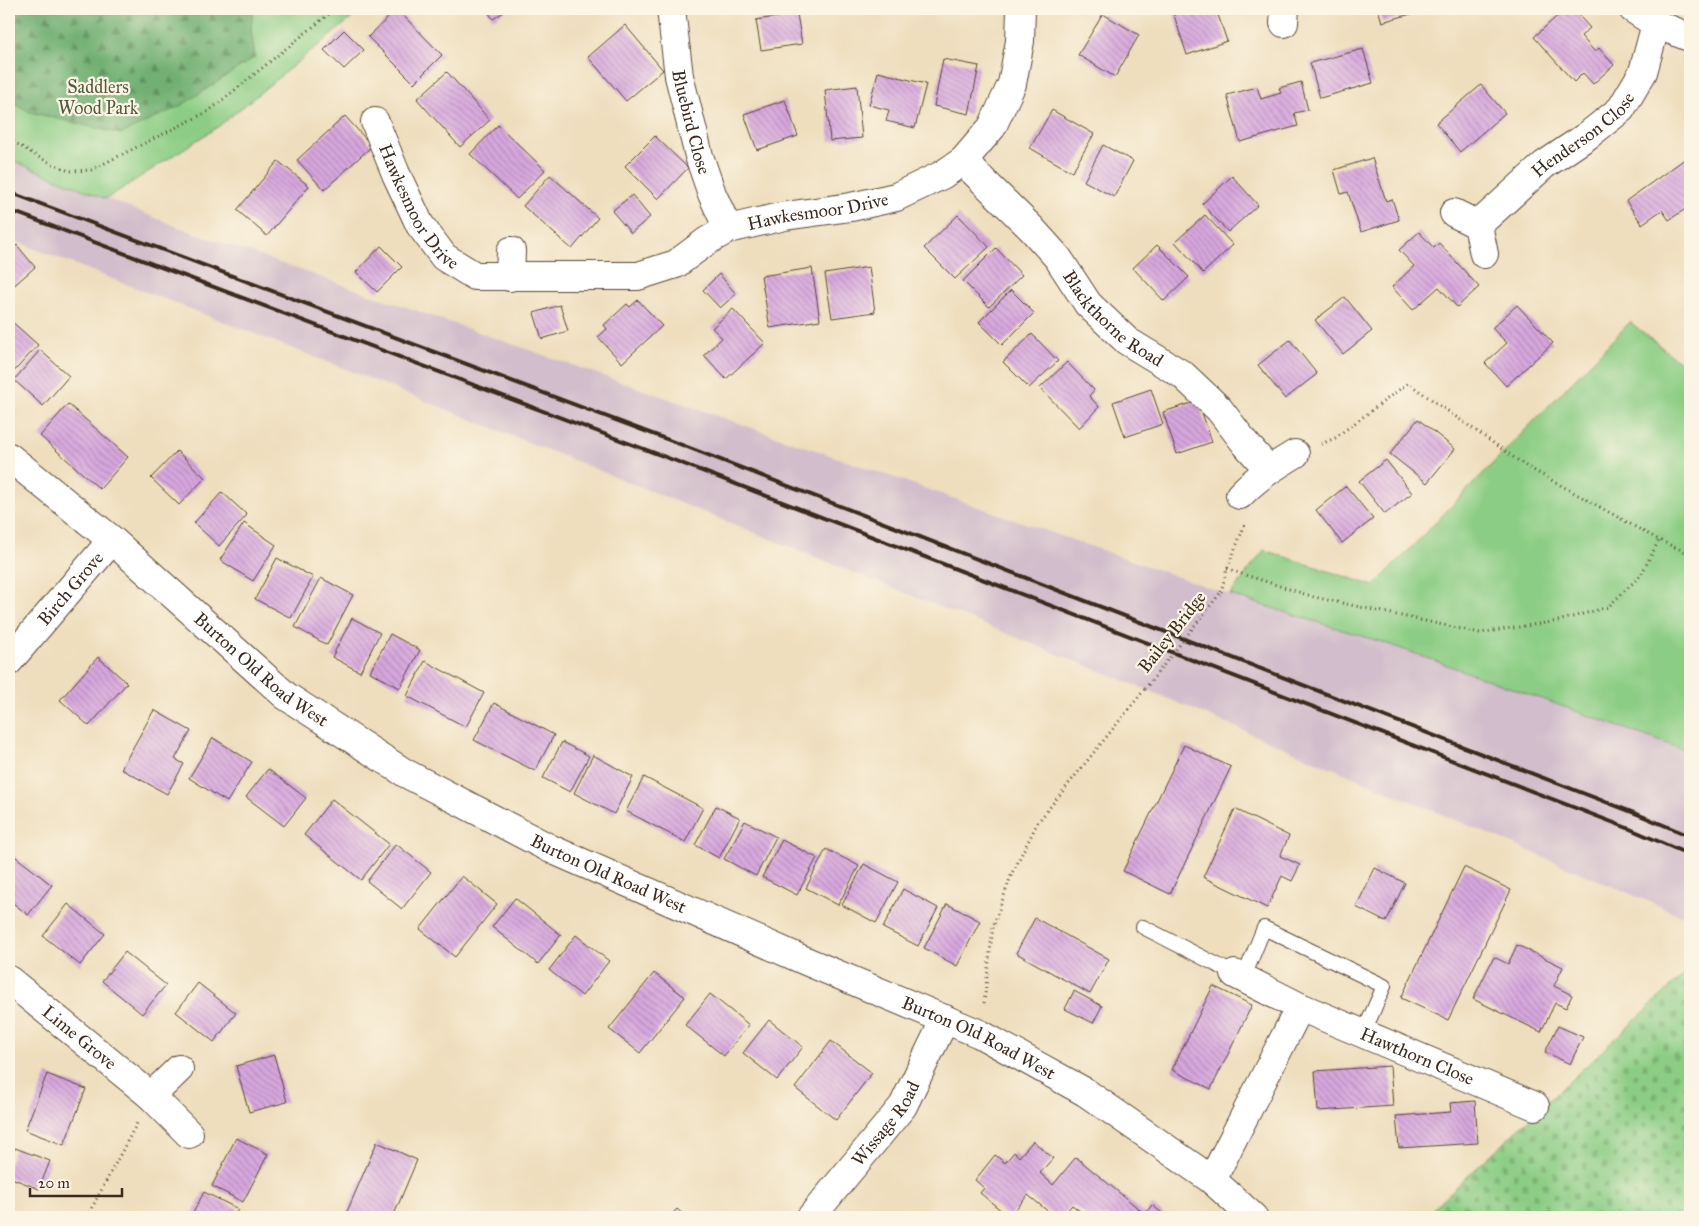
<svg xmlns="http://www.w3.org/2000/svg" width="1699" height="1226" font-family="'IM FELL Great Primer',serif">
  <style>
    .industrial { fill: #d1bdcb }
    .green { fill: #8ccd85; stroke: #647c52 }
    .forest { fill: url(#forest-firs); stroke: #566d48 }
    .cemetery { fill: url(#cemetery-stones); stroke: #647c52 }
    .building { fill: url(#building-back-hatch) }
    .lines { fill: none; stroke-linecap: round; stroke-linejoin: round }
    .lane-casing { stroke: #564536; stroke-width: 16 }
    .street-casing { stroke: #564536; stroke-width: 30 }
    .path { stroke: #564536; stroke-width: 3; stroke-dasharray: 1 4; stroke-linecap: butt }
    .lane { stroke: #fff; stroke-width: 14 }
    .street { stroke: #fff; stroke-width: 28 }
    .rail { stroke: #3b2a1e; stroke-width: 4 }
    .path-bridge { stroke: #564536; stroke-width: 3; stroke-dasharray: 1 4; stroke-linecap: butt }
    .labels { text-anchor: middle; stroke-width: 4.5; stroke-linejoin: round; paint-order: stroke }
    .park-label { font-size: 18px; fill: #535b3d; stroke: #fcf5e5 }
    .street-label { font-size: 18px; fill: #3b2a1e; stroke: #fcf5e5 }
  </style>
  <defs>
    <pattern id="forest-firs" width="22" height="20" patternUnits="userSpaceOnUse" patternTransform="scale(1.25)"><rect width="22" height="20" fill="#71b072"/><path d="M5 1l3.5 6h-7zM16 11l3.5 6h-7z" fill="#5e8f5d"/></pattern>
    <pattern id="cemetery-stones" width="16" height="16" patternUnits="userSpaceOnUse" patternTransform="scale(1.25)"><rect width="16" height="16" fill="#8ccd85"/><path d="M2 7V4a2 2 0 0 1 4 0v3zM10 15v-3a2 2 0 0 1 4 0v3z" fill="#7ab072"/></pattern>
    <pattern id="building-back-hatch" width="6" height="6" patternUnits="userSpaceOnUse" patternTransform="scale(1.25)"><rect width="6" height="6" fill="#d7a7df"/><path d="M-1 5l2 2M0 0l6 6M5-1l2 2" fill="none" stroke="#b088b4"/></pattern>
  </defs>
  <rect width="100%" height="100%" fill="#fcf5e5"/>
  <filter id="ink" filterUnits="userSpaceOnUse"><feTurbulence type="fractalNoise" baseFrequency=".02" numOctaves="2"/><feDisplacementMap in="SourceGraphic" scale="10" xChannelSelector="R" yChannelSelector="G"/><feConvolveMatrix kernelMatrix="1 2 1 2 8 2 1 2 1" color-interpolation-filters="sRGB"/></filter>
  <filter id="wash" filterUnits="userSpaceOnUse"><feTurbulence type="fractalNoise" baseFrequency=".0096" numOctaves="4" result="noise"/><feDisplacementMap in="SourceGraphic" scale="20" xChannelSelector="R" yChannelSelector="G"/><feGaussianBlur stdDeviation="1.12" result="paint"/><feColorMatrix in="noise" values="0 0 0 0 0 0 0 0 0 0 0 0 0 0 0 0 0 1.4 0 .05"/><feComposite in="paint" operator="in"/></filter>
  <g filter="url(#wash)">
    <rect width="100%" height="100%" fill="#eedebd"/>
    <path class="industrial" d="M9 159 183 229 1230 595 1391 645 1690 752V919L1145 689 343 368 9 239Z"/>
    <g class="green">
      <path d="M9 9H363L219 126 106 199 9 159Z"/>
      <path d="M1630 322 1690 370V752L1391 645 1230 595 1264 550 1374 586Z"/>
    </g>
    <path class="forest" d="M9 9H253L251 30 255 57 182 105 121 134 30 112 9 100Z"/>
    <path class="cemetery" d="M1690 969V1217H1424Z"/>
    <g id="blocks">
      <g class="building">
        <path d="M397 9 442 55 414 83 368 37Z"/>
        <path d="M486 9H508L493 19Z"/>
        <path d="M1172 9H1216L1227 41 1187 55Z"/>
        <path d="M1378 9H1429L1382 22Z"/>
        <path d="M1565 9H1573L1590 28 1581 36 1595 52 1599 48 1614 65 1593 84 1583 73 1574 82 1534 37Z"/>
        <path d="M797 14 802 44 761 50 756 20Z"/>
        <path d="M1103 14 1139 35 1115 77 1078 55Z"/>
        <path d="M625 25 663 70 626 101 588 57Z"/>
        <path d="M344 30 364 50 344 69 324 50Z"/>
        <path d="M1363 49 1373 83 1320 98 1310 63Z"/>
        <path d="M943 59 979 66 969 114 934 106Z"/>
        <path d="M447 72 490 120 460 147 417 99Z"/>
        <path d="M878 72 926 84 915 128 886 121 889 110 869 105Z"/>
        <path d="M1301 82 1308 110 1294 113 1298 126 1240 142 1227 95 1257 87 1261 99 1281 93 1279 88Z"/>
        <path d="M1481 85 1505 113 1460 152 1436 123Z"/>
        <path d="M857 86 862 138 830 141 825 90Z"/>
        <path d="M785 100 798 136 757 150 744 114Z"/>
        <path d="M1052 110 1094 134 1072 172 1030 148Z"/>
        <path d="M345 116 372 146 324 190 297 160Z"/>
        <path d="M498 125 545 170 517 199 470 154Z"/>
        <path d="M655 136 688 168 658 199 625 166Z"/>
        <path d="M1103 145 1133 161 1114 197 1084 181Z"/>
        <path d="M1689 156 1690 206 1669 220 1662 210 1642 224 1626 201Z"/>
        <path d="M1372 158 1386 201 1392 199 1399 220 1361 232 1348 192 1341 194 1334 170Z"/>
        <path d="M278 161 309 186 267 236 237 210Z"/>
        <path d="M550 175 598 218 572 249 523 206Z"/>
        <path d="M1232 176 1258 205 1228 232 1202 204Z"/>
        <path d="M632 195 650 217 631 233 612 211Z"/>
        <path d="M958 215 989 247 955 279 924 248Z"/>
        <path d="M1205 215 1233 245 1203 273 1175 242Z"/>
        <path d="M1419 232 1434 248 1439 243 1479 287 1457 307 1439 287 1413 310 1392 287 1414 266 1399 250Z"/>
        <path d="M17 245 35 267 9 290V252Z"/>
        <path d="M1157 245 1189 277 1164 301 1133 268Z"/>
        <path d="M381 246 402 267 377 292 356 272Z"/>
        <path d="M996 248 1022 275 989 307 963 281Z"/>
        <path d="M869 267 875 312 832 318 825 274Z"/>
        <path d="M812 268 820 320 770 328 761 276Z"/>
        <path d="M719 274 736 294 720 308 703 290Z"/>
        <path d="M1011 290 1034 313 1002 345 979 322Z"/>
        <path d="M1345 297 1372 331 1343 354 1315 320Z"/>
        <path d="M638 300 662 326 622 363 598 337 607 329 604 325 627 304 630 307Z"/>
        <path d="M560 305 568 331 542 339 534 313Z"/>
        <path d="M1517 305 1553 343 1506 386 1485 363 1507 343 1492 328Z"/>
        <path d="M733 309 765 343 726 379 704 355 722 338 712 328Z"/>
        <path d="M9 319 38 345 9 377Z"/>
        <path d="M1032 334 1058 361 1029 388 1003 362Z"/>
        <path d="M1290 340 1317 374 1285 399 1258 365Z"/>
        <path d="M40 350 69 376 43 406 14 380Z"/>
        <path d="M1067 362 1094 390 1089 396 1099 407 1079 428 1040 388Z"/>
        <path d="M1151 389 1163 424 1125 437 1113 402Z"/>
        <path d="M1198 401 1212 442 1177 454 1163 412Z"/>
        <path d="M68 404 128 457 100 489 40 436Z"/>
        <path d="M1418 419 1455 449 1427 483 1390 454Z"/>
        <path d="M177 451 205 478 179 505 151 478Z"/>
        <path d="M1386 460 1412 493 1385 514 1359 481Z"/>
        <path d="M1346 486 1373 519 1342 543 1316 510Z"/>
        <path d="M222 492 247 515 219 546 194 523Z"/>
        <path d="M244 523 276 545 253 581 220 560Z"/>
        <path d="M277 558 313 577 291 618 255 599Z"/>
        <path d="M321 578 353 595 327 645 295 627Z"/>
        <path d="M352 618 380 633 360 672 332 657Z"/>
        <path d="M390 634 420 650 400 688 370 672Z"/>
        <path d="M98 657 127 683 89 726 60 700Z"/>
        <path d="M425 661 484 693 466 727 407 696Z"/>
        <path d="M494 703 554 735 535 771 474 740Z"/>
        <path d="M154 710 191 731 175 759 184 764 167 794 121 769Z"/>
        <path d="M213 738 252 762 227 802 189 778Z"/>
        <path d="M562 742 589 756 570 792 543 778Z"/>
        <path d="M1184 745 1231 767 1170 894 1123 871Z"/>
        <path d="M593 755 633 777 614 814 574 793Z"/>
        <path d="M268 769 306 798 284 826 246 797Z"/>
        <path d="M644 777 703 808 685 842 626 811Z"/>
        <path d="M332 799 389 844 361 880 304 835Z"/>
        <path d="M716 806 740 818 719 858 695 845Z"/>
        <path d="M1235 809 1289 836 1280 856 1300 865 1292 881 1282 876 1267 908 1203 877Z"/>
        <path d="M745 821 776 837 756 876 724 859Z"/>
        <path d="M782 840 817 858 797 895 762 877Z"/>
        <path d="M396 844 431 872 402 909 367 881Z"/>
        <path d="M826 849 859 866 838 905 806 888Z"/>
        <path d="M12 854 52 885 28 915 9 900V857Z"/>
        <path d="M864 864 898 882 876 923 842 905Z"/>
        <path d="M1464 867 1511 890 1448 1020 1401 998Z"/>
        <path d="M1375 868 1405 883 1386 922 1356 907Z"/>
        <path d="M462 876 497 904 455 957 420 929Z"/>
        <path d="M903 889 938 908 918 946 883 928Z"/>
        <path d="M515 898 561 935 538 964 492 927Z"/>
        <path d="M68 904 105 934 80 965 43 936Z"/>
        <path d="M947 904 980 921 957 966 924 948Z"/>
        <path d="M1035 918 1109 959 1090 994 1016 953Z"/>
        <path d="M576 935 609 961 582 996 549 970Z"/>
        <path d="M1517 945 1563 967 1554 986 1572 995 1566 1008 1555 1003 1541 1032 1473 999 1494 957 1508 964Z"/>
        <path d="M125 952 166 985 142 1014 102 981Z"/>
        <path d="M654 973 685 997 640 1053 609 1029Z"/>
        <path d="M198 983 236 1013 214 1042 176 1012Z"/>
        <path d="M1213 986 1252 1005 1211 1089 1172 1070Z"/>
        <path d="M1074 991 1102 1006 1093 1023 1065 1009Z"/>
        <path d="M710 994 749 1025 724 1056 685 1025Z"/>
        <path d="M769 1020 803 1047 777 1080 743 1053Z"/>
        <path d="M1558 1026 1583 1037 1570 1064 1545 1052Z"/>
        <path d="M831 1041 872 1073 836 1120 795 1088Z"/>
        <path d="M274 1055 287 1102 249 1112 236 1066Z"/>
        <path d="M1390 1066 1393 1106 1318 1111 1315 1071Z"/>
        <path d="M47 1074 86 1089 64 1145 25 1130Z"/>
        <path d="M1475 1101 1478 1143 1399 1148 1396 1116 1451 1112 1450 1103Z"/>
        <path d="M236 1138 268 1154 243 1202 212 1186Z"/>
        <path d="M1033 1141 1053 1158 1040 1173 1053 1185 1076 1157 1145 1214 1152 1205 1167 1217H1088L1072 1205 1062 1217H1055L1028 1195 1009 1217 980 1193 984 1188 975 1180 995 1155 1005 1163 1014 1152 1019 1157Z"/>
        <path d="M377 1142 417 1160 393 1217H353L346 1214Z"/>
        <path d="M15 1148 50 1161 39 1189 9 1177V1164Z"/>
        <path d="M204 1192 238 1209 234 1217H191Z"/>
        <path d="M677 1209 686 1217H670Z"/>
      </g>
    </g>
  </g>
  <g filter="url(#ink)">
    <use href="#blocks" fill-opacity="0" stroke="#564536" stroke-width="1"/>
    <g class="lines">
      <g class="lane-casing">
        <g id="lane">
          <path d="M1143 927 1235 974"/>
          <path d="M1243 979 1264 928 1384 986 1363 1034"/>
        </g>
      </g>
      <g class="street-casing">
        <g id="street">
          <path id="s1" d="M671 9 679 76 699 156 712 194 728 229"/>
          <path d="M1633 9 1656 24 1689 37"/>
          <path d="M1284 23 1285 9"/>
          <path id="s2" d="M375 122 396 174 420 225 444 257 475 276H638L676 264 707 241 728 229 785 216 851 207 896 197 942 175 963 161 992 127 1012 84 1020 41 1021 9"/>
          <path id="s3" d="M963 161 1031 228 1058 258 1088 304 1127 341 1183 375 1219 409 1245 443 1269 470"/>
          <path d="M1454 213 1478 225 1484 254"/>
          <path id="s4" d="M1478 225 1544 165 1587 136 1621 109 1643 72 1656 24"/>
          <path d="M510 277 511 251"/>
          <path id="s5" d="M9 457 112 540 286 696 405 773 551 849 808 962 980 1034 1085 1092 1212 1180 1253 1217"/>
          <path d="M1240 495C1256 478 1275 466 1295 454"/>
          <path id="s6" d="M9 661 112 540"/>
          <path id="s7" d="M1235 974 1300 1007 1535 1106"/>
          <path id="s8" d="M9 980 151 1096 189 1134"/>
          <path d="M151 1096 179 1069"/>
          <path d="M1212 1180 1300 1007"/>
          <path id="s9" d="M811 1217 903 1106 945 1019"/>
        </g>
      </g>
      <g class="path">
        <path d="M9 139 40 158 69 171 91 170 209 111 335 9"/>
        <path d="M1321 444 1335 438 1408 383 1526 466 1659 540 1690 554"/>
        <path d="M1227 569 1314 597 1480 633 1558 621 1608 607 1641 575 1659 540"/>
        <path d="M1221 592 1227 569 1245 524"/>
        <path d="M984 1003 993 927 1012 873 1038 822 1145 689"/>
        <path d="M87 1217 137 1123"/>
      </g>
      <use href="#lane" class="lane"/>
      <use href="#street" class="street"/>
      <g class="rail">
        <path d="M9 192 682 445 1637 814 1690 836"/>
        <path d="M9 210 676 461 1630 829 1690 855"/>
      </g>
      <path class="path-bridge" d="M1145 689 1221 592"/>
    </g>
  </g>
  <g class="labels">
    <g class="park-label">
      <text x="98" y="93">Saddlers<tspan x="98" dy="21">Wood Park</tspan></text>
    </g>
    <g class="street-label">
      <text dy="6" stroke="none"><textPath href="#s1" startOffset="115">Bluebird Close</textPath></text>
      <text dy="6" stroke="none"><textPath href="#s4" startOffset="139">Henderson Close</textPath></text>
      <text dy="6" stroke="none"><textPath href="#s2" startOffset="96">Hawkesmoor Drive</textPath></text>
      <text dy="6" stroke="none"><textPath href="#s2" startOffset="546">Hawkesmoor Drive</textPath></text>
      <text dy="6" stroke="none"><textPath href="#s3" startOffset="219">Blackthorne Road</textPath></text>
      <text dy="6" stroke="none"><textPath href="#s6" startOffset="95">Birch Grove</textPath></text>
      <text transform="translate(1172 632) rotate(-52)" y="6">Bailey Bridge</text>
      <text dy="6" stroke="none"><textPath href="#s5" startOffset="330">Burton Old Road West</textPath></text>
      <text dy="6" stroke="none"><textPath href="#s5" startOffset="735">Burton Old Road West</textPath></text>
      <text dy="6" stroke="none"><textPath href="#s8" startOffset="91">Lime Grove</textPath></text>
      <text dy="6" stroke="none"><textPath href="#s5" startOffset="1140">Burton Old Road West</textPath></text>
      <text dy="6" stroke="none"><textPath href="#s7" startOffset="200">Hawthorn Close</textPath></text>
      <text dy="6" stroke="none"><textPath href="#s9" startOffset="120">Wissage Road</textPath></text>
    </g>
  </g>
  <rect width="1699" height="1226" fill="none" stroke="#fcf5e5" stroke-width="30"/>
  <path d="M30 1188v8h92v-8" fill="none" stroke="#3b2a1e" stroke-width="2.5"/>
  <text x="38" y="1188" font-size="15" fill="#3b2a1e" stroke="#fcf5e5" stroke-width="4" paint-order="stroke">20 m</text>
</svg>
